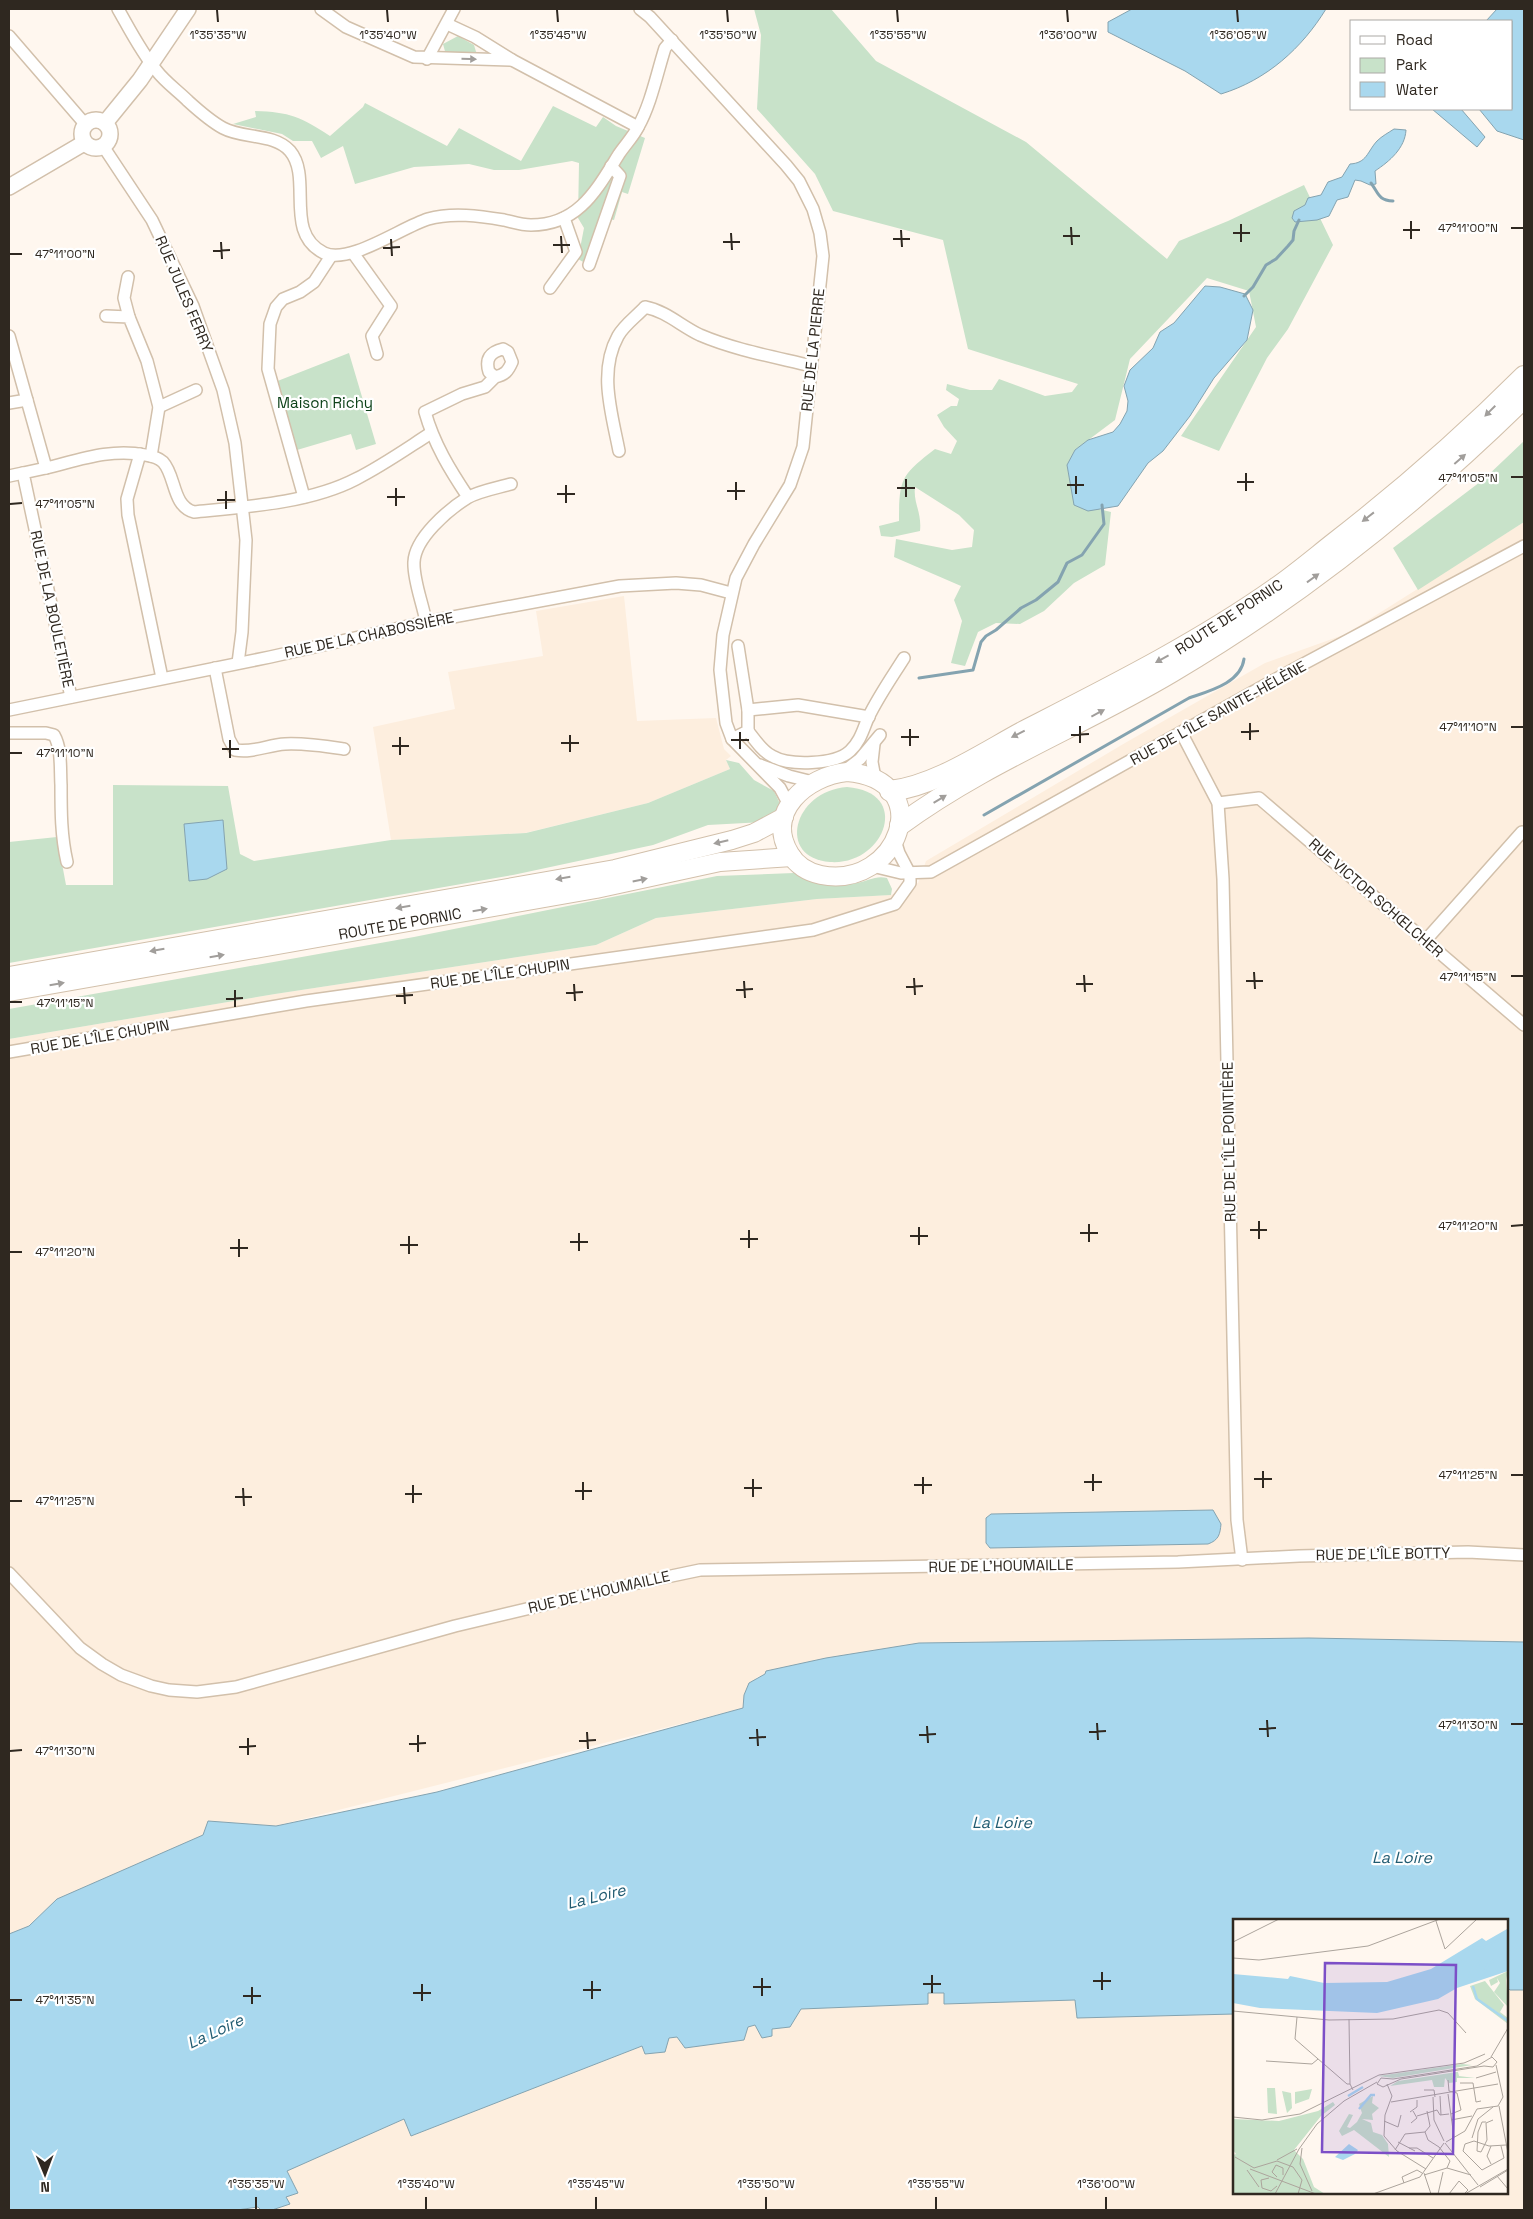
<svg xmlns="http://www.w3.org/2000/svg" width="1533" height="2219" font-family="'Space Grotesk',sans-serif">
  <style>
    .built { fill: #fdeede }
    .green { fill: #c8e2c9 }
    .water { fill: #a9d8ee; stroke: #84a3b0 }
    .lines { fill: none; stroke-linecap: round; stroke-linejoin: round }
    .stream { stroke: #84a3b0; stroke-width: 3 }
    .street-casing { stroke: #d2c0ab; stroke-width: 14 }
    .secondary-casing { stroke: #d2c0ab; stroke-width: 18 }
    .primary-casing { stroke: #d2c0ab; stroke-width: 20 }
    .highway-casing { stroke: #d2c0ab; stroke-width: 22 }
    .street { stroke: #fff; stroke-width: 11 }
    .secondary { stroke: #fff; stroke-width: 15 }
    .primary { stroke: #fff; stroke-width: 18 }
    .highway { stroke: #fff; stroke-width: 20 }
    .oneway { fill: #a19e9b }
    .ticks { fill: none; stroke: #2f2820; stroke-width: 2 }
    .labels { text-anchor: middle; stroke-width: 4.5; stroke-linejoin: round; paint-order: stroke }
    .street-label { font-size: 15px; fill: #2f2820; stroke: #fff }
    .park-label { font-size: 15px; fill: #0d4219; stroke: #fff }
    .water-label { font-size: 16px; font-style: italic; fill: #205b71; stroke: #fff }
    .inset-river { fill: none; stroke: #a9d8ee; stroke-width: 2.5 }
    .inset-road { fill: none; stroke: #aca49c; stroke-width: 1 }
    .view { fill: #7c4fc7; fill-opacity: 0.15; stroke: #7c4fc7; stroke-width: 2.5 }
    .inset-edge { fill: none; stroke: #2f2820; stroke-width: 2.5 }
    .ticks-label { font-size: 12px; text-anchor: middle; fill: #2f2820; stroke: #fff; stroke-width: 4.5; stroke-linejoin: round; paint-order: stroke }
  </style>
  <rect width="100%" height="100%" fill="#fff7ef"/>
  <g class="built">
    <path d="M1524 522V1642L1309 1638 919 1643 826 1658 757 1677 744 1695 743 1708 275 1826 208 1821 203 1835 57 1899 27 1927 9 1934V1039L275 994 596 945 656 918 817 899 891 895 918 883 926 861 1125 743 1265 663 1346 634Z"/>
    <path d="M624 596 637 721 716 718 724 749 731 756 726 760 730 769 648 803 525 833 391 840 373 727 455 709 448 672 543 656 536 611Z"/>
    <path d="M1507 1987 1510 1990H1524V2210H272L289 2204 286 2197 287 2171 405 2119 412 2136 643 2046 669 2038 677 2037 685 2048 744 2040 748 2026 755 2025 771 2037 772 2029 790 2027 801 2009 928 2004V1993H944L945 2004 1075 2000 1077 2018 1234 2014V2193H1507Z"/>
  </g>
  <g class="green">
    <path d="M754 9H831L876 61 1026 142 1167 259 1179 241 1228 221 1304 185 1333 245 1288 329 1267 358 1219 451 1181 436 1256 327 1249 291 1207 278 1130 359 1115 420 1075 450 1067 465 1074 503 1111 512 1105 565 1074 583 1044 611 1020 624 996 623 978 632 965 666 951 663 962 621 954 600 961 586 894 557 896 539 952 550 972 547 974 530 959 515 915 487C913 503 922 512 920 531L892 537 881 536 879 526 899 521C899 479 901 475 935 449L951 454 957 441 944 427 937 415 951 406H957L959 399 946 390 947 384 970 390H992L999 379 1045 396 1072 392 1078 384 968 349 943 240 833 211 815 174 757 109 761 35Z"/>
    <path d="M458 36 474 45 477 55H446L443 44Z"/>
    <path d="M365 103 447 146 459 128 521 161 553 106 596 127 603 117 616 126 645 138 628 194 622 192 614 220 601 217 585 263 578 259 584 228 578 218 579 163 572 161 519 170H494L469 164 414 167 355 184 343 146 321 158 312 141H293L282 134 233 124 256 117 255 111C290 112 301 117 330 136L363 107Z"/>
    <path d="M349 353 376 444 356 450 351 434 297 450 275 382Z"/>
    <path d="M1524 441V522L1418 590 1393 548 1484 479Z"/>
    <path d="M726 760 739 763 754 780 774 791 780 804 777 812 764 822 708 825 653 845 513 875 9 963V842L57 837 66 885H113V785L228 786 240 854 254 861 391 840 526 833 648 803 730 769Z"/>
    <path d="M847 787C913 792 884 866 830 862 776 858 793 791 847 787Z"/>
    <path d="M794 873C815 884 833 886 857 883 868 881 876 875 887 878L892 889 891 895 817 899 656 918 596 945 275 994 9 1039V1009L414 937 717 876Z"/>
  </g>
  <g class="water">
    <path d="M1132 9H1326C1302 48 1267 80 1221 94L1185 71 1108 32V22Z"/>
    <path d="M1497 9H1524V140L1497 131 1479 109H1512V21H1486Z"/>
    <path d="M1432 109H1461L1485 137 1477 147Z"/>
    <path d="M1394 129 1406 130C1405 148 1390 161 1375 171L1376 184 1370 185 1361 181 1355 180 1348 197 1337 200 1329 216 1317 220 1295 222 1292 218 1294 211 1305 205 1308 198 1321 195 1328 182 1342 177 1350 164C1367 163 1367 152 1377 141 1382 136 1388 133 1394 129Z"/>
    <path d="M1205 286 1220 287 1245 294 1253 310 1247 340 1214 378 1190 416 1163 451 1148 463 1118 506 1088 511 1074 505 1067 465 1075 450 1088 440 1113 432 1120 424 1127 411 1128 401 1124 386 1130 370 1153 348 1160 332 1174 323Z"/>
    <path d="M223 820 227 869 207 879 189 881 184 824Z"/>
    <path d="M1213 1510 1221 1524C1220 1534 1219 1540 1208 1544L990 1548 986 1543V1518L991 1514Z"/>
    <path d="M1309 1638 1524 1642V1990H1510L1507 1987V1920H1234V2014L1077 2018 1075 2000 944 2004V1993H928V2004L801 2009 790 2027 772 2029V2036L762 2038 755 2025 748 2027 744 2040 685 2048 677 2037 669 2038 665 2052 645 2054 642 2046 411 2136 404 2119 287 2171 298 2193 286 2197 290 2204 272 2210H261L258 2207 237 2210H9V1934L29 1926 57 1899 203 1835 208 1821 276 1826 437 1792 743 1708 744 1695 749 1683 765 1674 766 1671 826 1658 919 1643Z"/>
  </g>
  <g class="lines">
    <g class="stream">
      <path d="M1371 183C1379 194 1378 200 1393 201"/>
      <path d="M1244 296 1253 287 1266 265 1276 259 1288 246 1293 240 1294 231 1299 220"/>
      <path d="M919 678 973 670 981 642 986 636 996 630 1021 608 1036 600 1058 582 1067 563 1082 555 1104 524 1102 505"/>
      <path d="M984 815 1189 698C1209 691 1241 683 1244 659"/>
    </g>
    <g class="street-casing">
      <g id="street">
        <path d="M118 9C130 30 141 52 156 70 165 82 178 91 188 101 199 111 210 121 223 128 243 139 274 133 290 151 313 178 283 233 324 253 349 265 402 227 428 219 452 212 480 216 504 220 513 222 522 225 531 225 579 225 597 189 619 154 625 145 633 137 638 127 651 104 657 73 665 48L672 40"/>
        <path d="M321 9 346 27 414 57 512 60"/>
        <path d="M640 9 650 17 786 165 799 181 813 209 820 233 823 256 803 447 790 485 754 544 736 578 723 635 720 670 726 723 732 739 780 788 789 805"/>
        <path d="M447 24 475 37 512 60 638 127"/>
        <path d="M9 36 85 124"/>
        <path d="M427 59 454 9"/>
        <path d="M103 146 152 220 193 306 223 390 235 443 246 540 242 632 238 663"/>
        <path d="M353 253 391 306 372 336 377 354"/>
        <path d="M589 265 620 176 611 166"/>
        <path d="M128 277 124 298 129 317"/>
        <path d="M550 288 576 252 564 218"/>
        <path d="M106 316 129 317 147 361 159 407 151 456"/>
        <path d="M9 336 46 468 23 473 71 697"/>
        <path d="M9 403 27 400"/>
        <path d="M159 407 196 390"/>
        <path d="M619 451C612 414 598 372 618 336 624 325 637 316 645 307 666 311 681 326 700 335 735 350 775 357 812 366"/>
        <path d="M140 454 127 499 128 515 162 678"/>
        <path d="M46 468C79 460 111 448 145 455 151 456 158 457 163 462 176 476 172 506 194 512 245 507 310 503 356 479 382 466 406 449 431 433"/>
        <path d="M9 476 23 473"/>
        <path d="M304 497 268 369 270 324 276 307 283 299 300 292 314 282 331 256"/>
        <path d="M468 497C450 470 434 444 425 412L462 394 485 387 495 377 489 372C485 359 490 352 503 349L508 352 512 362C508 371 505 375 495 377"/>
        <path d="M426 622C423 604 413 580 414 562 415 538 448 510 467 498 479 491 497 488 511 484"/>
        <path d="M215 668 229 739 235 750C253 753 268 745 285 744 305 743 324 746 344 749"/>
        <path d="M9 710 270 657 426 622 620 586 676 583 701 585 731 593"/>
        <path d="M748 710 798 705 869 717"/>
        <path d="M748 731C755 740 762 751 772 756 789 766 835 765 850 751 860 742 863 730 868 718 878 697 892 677 904 658"/>
        <path d="M9 733H46L54 735C62 749 60 769 61 785 61 811 61 836 67 862"/>
        <path d="M1182 734 1218 803 1223 879 1237 1520 1242 1560"/>
        <path d="M732 739 748 731V710L738 646"/>
        <path d="M874 744 872 762 875 778"/>
        <path d="M760 765 789 776 813 782"/>
        <path d="M842 773 860 759 880 735"/>
        <path d="M1218 803 1259 798 1524 1025"/>
        <path d="M895 840 899 853 910 874"/>
        <path d="M872 866 901 873 931 872 1294 669 1524 546"/>
        <path d="M1425 941 1522 832"/>
        <path d="M9 1052 306 1001 813 930 895 904 910 883V874"/>
        <path d="M9 1573 80 1648 102 1664 121 1675 151 1686 169 1690 197 1692 236 1687 455 1626 619 1587 700 1570 1178 1562 1299 1556 1468 1552 1524 1555"/>
      </g>
    </g>
    <g class="secondary-casing">
      <g id="secondary">
        <circle cx="96" cy="134" r="14"/>
        <path d="M105 123 140 80 188 9"/>
        <path d="M9 187 84 143"/>
      </g>
    </g>
    <g class="primary-casing">
      <g id="primary">
        <path d="M847 772C940 780 898 890 821 875 807 872 797 866 790 854 764 812 807 776 847 772Z"/>
        <path d="M9 976 615 869 732 840 754 833 784 817"/>
        <path d="M9 992 596 889 720 862 792 857"/>
      </g>
    </g>
    <g class="highway-casing">
      <g id="highway">
        <path d="M890 791C936 786 986 751 1026 730 1112 686 1198 643 1276 588 1296 574 1315 558 1334 543 1401 491 1464 436 1524 376"/>
        <path d="M900 825C984 763 1083 725 1172 672 1301 596 1418 502 1524 398"/>
      </g>
    </g>
    <use href="#street" class="street"/>
    <use href="#secondary" class="secondary"/>
    <use href="#primary" class="primary"/>
    <use href="#highway" class="highway"/>
  </g>
  <defs><path id="oneway-solid" d="M-6-.8H1V-3.2L6.5 0L1 3.2V.8H-6Z" transform="scale(1.25)"/></defs>
  <g class="oneway">
    <use href="#oneway-solid" transform="translate(469 59) rotate(1)"/>
    <use href="#oneway-solid" transform="translate(1490 411) rotate(135)"/>
    <use href="#oneway-solid" transform="translate(1460 459) rotate(-41)"/>
    <use href="#oneway-solid" transform="translate(1368 517) rotate(142)"/>
    <use href="#oneway-solid" transform="translate(1313 578) rotate(-36)"/>
    <use href="#oneway-solid" transform="translate(1162 659) rotate(151)"/>
    <use href="#oneway-solid" transform="translate(1098 713) rotate(-28)"/>
    <use href="#oneway-solid" transform="translate(1018 734) rotate(153)"/>
    <use href="#oneway-solid" transform="translate(940 799) rotate(-31)"/>
    <use href="#oneway-solid" transform="translate(721 842) rotate(167)"/>
    <use href="#oneway-solid" transform="translate(563 878) rotate(170)"/>
    <use href="#oneway-solid" transform="translate(640 880) rotate(-12)"/>
    <use href="#oneway-solid" transform="translate(403 907) rotate(170)"/>
    <use href="#oneway-solid" transform="translate(480 910) rotate(-10)"/>
    <use href="#oneway-solid" transform="translate(157 950) rotate(170)"/>
    <use href="#oneway-solid" transform="translate(217 956) rotate(-10)"/>
    <use href="#oneway-solid" transform="translate(57 984) rotate(-10)"/>
  </g>
  <path class="ticks" d="M217 10 218 22M387 10 388 22M557 10 558 22M727 10 728 22M897 10 898 22M1067 10 1068 22M1237 10 1238 22M1411 221V239M1241 224V242M1071 227 1072 245M1511 228H1523M901 230 902 247M1403 230H1420M731 233 732 250M1233 233H1250M561 236 562 253M1063 236H1080M391 239 392 256M893 239H910M221 242 222 259M723 242H740M553 245H570M383 248 400 247M213 251 230 250M10 254H22M1246 473V491M1076 476V494M1511 477H1523M906 479V497M736 482V500M1237 482H1254M566 485V503M1067 485H1084M396 488V506M897 488H915M226 491V509M727 491H745M557 494H575M387 497H405M217 500H235M10 504 22 503M1250 723V740M1080 726V743M1511 727H1523M910 729V746M740 732V749M1241 732 1259 731M570 735V752M1071 735 1089 734M400 737V755M901 737H919M230 740V758M731 740H749M561 743H579M392 746H409M222 749H239M10 753H22M1254 972 1255 989M1084 975 1085 992M1511 976H1523M914 978 915 995M744 981 745 998M1246 981H1263M574 984 575 1001M1076 984H1093M404 987 405 1004M906 987 923 986M235 990V1007M736 990 753 989M566 993 583 992M396 996 413 995M226 999 243 998M10 1002H22M1259 1221V1239M1089 1224V1242M1511 1226 1523 1225M919 1227V1245M749 1230V1248M1250 1230H1267M579 1233V1251M1080 1233H1098M409 1236V1254M910 1236H928M239 1239V1257M740 1239H758M570 1242H588M400 1245H418M230 1248H248M10 1252H22M1263 1471V1488M1093 1474V1491M1511 1475H1523M923 1477V1494M753 1479V1497M1254 1479H1272M583 1482V1500M1084 1482H1102M413 1485V1503M914 1485H932M243 1488 244 1506M744 1488H762M575 1491H592M405 1494H422M235 1497H252M10 1501H22M1267 1720 1268 1737M1097 1723 1098 1740M1511 1724H1523M927 1726 928 1743M757 1729 758 1746M1259 1729 1276 1728M587 1732 588 1749M1089 1732 1106 1731M418 1735V1752M919 1735 936 1734M248 1738V1755M749 1738 766 1737M579 1741 596 1740M409 1744 426 1743M239 1747 256 1746M10 1751 22 1750M1102 1972V1990M932 1975V1993M762 1978V1996M592 1981V1999M1093 1981H1111M422 1984V2001M923 1984H941M252 1987V2004M753 1987H771M583 1990H601M413 1993H431M243 1996H261M10 2000H22M256 2197V2209M426 2197V2209M596 2197V2209M766 2197V2209M936 2197V2209M1106 2197V2209"/>
  <g class="labels">
    <g class="street-label">
      <text transform="translate(184 294) rotate(67)" y="5">RUE JULES FERRY</text>
      <text transform="translate(813 350) rotate(-84)" y="5">RUE DE LA PIERRE</text>
      <text transform="translate(52 609) rotate(78)" y="5">RUE DE LA BOULETIÈRE</text>
      <text transform="translate(1229 617) rotate(-33)" y="5">ROUTE DE PORNIC</text>
      <text transform="translate(369 635) rotate(-12)" y="5">RUE DE LA CHABOSSIÈRE</text>
      <text transform="translate(1218 713) rotate(-29)" y="5">RUE DE L'ÎLE SAINTE-HÉLÈNE</text>
      <text transform="translate(1376 898) rotate(41)" y="5">RUE VICTOR SCHŒLCHER</text>
      <text transform="translate(400 924) rotate(-10)" y="5">ROUTE DE PORNIC</text>
      <text transform="translate(500 974) rotate(-8)" y="5">RUE DE L'ÎLE CHUPIN</text>
      <text transform="translate(100 1037) rotate(-10)" y="5">RUE DE L'ÎLE CHUPIN</text>
      <text transform="translate(1229 1142) rotate(-91)" y="5">RUE DE L'ÎLE POINTIÈRE</text>
      <text transform="translate(1383 1554) rotate(-1)" y="5">RUE DE L'ÎLE BOTTY</text>
      <text transform="translate(1001 1566) rotate(-1)" y="5">RUE DE L'HOUMAILLE</text>
      <text transform="translate(599 1592) rotate(-13)" y="5">RUE DE L'HOUMAILLE</text>
    </g>
    <g class="park-label">
      <text x="325" y="408">Maison Richy</text>
    </g>
    <g class="water-label">
      <text x="1002" y="1828">La Loire</text>
      <text x="1402" y="1863">La Loire</text>
      <text transform="translate(596 1896) rotate(-14)" y="6">La Loire</text>
      <text transform="translate(215 2031) rotate(-25)" y="6">La Loire</text>
    </g>
  </g>
  <g transform="translate(1233 1919)">
    <rect width="275" height="275" fill="#fff7ef"/>
    <path d="M275 52 273 61 275 88 261 73 267 64 264 59 265 63 258 67 256 61ZM252 62 271 86 267 93 275 99V105L242 80 237 67ZM229 145 239 146 160 159 145 157ZM230 152 225 153 226 157 242 159H224V163L216 164 212 159 211 168H201L199 161 157 167 165 162ZM34 169H42L44 195 35 194ZM79 170 76 180 62 185V173ZM49 172 58 174 59 189 54 194ZM140 177 139 184 146 189 139 195 140 201 129 200 138 204 140 213 149 216 155 225 156 238 121 211 109 217 106 212 116 195 120 196 114 208 117 209 124 203 129 194 126 185ZM100 183 102 186 88 197 61 231 70 240 81 268 92 275H0V236L3 235 0 231V200L46 202 85 192Z" fill="#c8e2c9"/>
    <path d="M275 7V52L224 69 205 80 144 94 27 89 0 84V55L55 60 57 57 91 64 154 63 198 50 249 19 253 22 274 10ZM116 225 125 231 122 235 110 241 102 238Z" fill="#a9d8ee"/>
    <path class="inset-river" d="M251 54 241 29H249L275 16M251 54 255 45 275 32M240 67 244 80 275 102M115 177 130 168M126 190 138 176H142"/>
    <path class="inset-road" d="M203 2 212 30 244 0M0 23 46 0M0 39 26 41 135 27 207 0M0 92 96 101 160 100 206 91 215 94 233 114M64 98 62 120 114 165H117M116 100 117 165 120 171M258 138 275 109M259 138 264 143 260 148 251 147 168 160 150 168 144 165 148 159 160 160 244 147ZM33 142 79 145 85 140M263 146 270 178 265 187M243 159 263 153M215 161 216 172 224 174 228 191 218 195M227 164H240L243 183 248 182M154 165 159 177 152 196 151 217 164 232 193 250M191 171H201L202 178M215 175 221 218M207 177 208 196M200 178 201 201 211 222M158 183 265 165M266 187 275 234M177 193 184 188V181M184 197 204 191 207 196 216 195M0 198 29 201 67 195 146 156 231 144 252 135M218 201 239 197M151 202 165 208 168 196M253 203H249L245 213 244 232 248 233 254 221 253 204 260 201M178 204 184 199 180 192M192 213 197 207 194 192M239 219 245 200 260 188M165 223 182 232M213 223 232 212 244 190 265 187M212 224 245 266M69 229 67 245 79 272M176 229H184L200 239M162 231 172 215 192 213 195 221 206 228 217 242 214 249M230 232 249 251 271 239 268 227M230 232 232 225 241 222 256 227 273 226M2 238 21 249 44 242 60 248 69 261 65 275M44 241 64 230M258 245 254 237 258 227M214 249 238 256M17 250 83 275M14 251 26 268M191 254 198 275M191 256 214 249M264 257 275 270M44 258 39 253 43 246 50 249V256M36 259 28 261 29 269 38 272 44 267M171 264 169 258 184 251 189 254M247 268 275 251M42 275 66 230 84 205 111 182 144 163M140 275 187 258 211 224M205 275 210 253M216 275 226 262 235 271 231 275M232 275 275 250"/>
    <path class="view" d="M92 44 223 46 220 235 89 233Z"/>
    <rect width="275" height="275" class="inset-edge"/>
  </g>
  <g class="ticks-label">
    <text x="218" y="39">1°35'35"W</text>
    <text x="388" y="39">1°35'40"W</text>
    <text x="558" y="39">1°35'45"W</text>
    <text x="728" y="39">1°35'50"W</text>
    <text x="898" y="39">1°35'55"W</text>
    <text x="1068" y="39">1°36'00"W</text>
    <text x="1238" y="39">1°36'05"W</text>
    <text x="1468" y="232">47°11'00"N</text>
    <text x="65" y="258">47°11'00"N</text>
    <text x="1468" y="482">47°11'05"N</text>
    <text x="65" y="508">47°11'05"N</text>
    <text x="1468" y="731">47°11'10"N</text>
    <text x="65" y="757">47°11'10"N</text>
    <text x="1468" y="981">47°11'15"N</text>
    <text x="65" y="1007">47°11'15"N</text>
    <text x="1468" y="1230">47°11'20"N</text>
    <text x="65" y="1256">47°11'20"N</text>
    <text x="1468" y="1479">47°11'25"N</text>
    <text x="65" y="1505">47°11'25"N</text>
    <text x="1468" y="1729">47°11'30"N</text>
    <text x="65" y="1755">47°11'30"N</text>
    <text x="65" y="2004">47°11'35"N</text>
    <text x="256" y="2188">1°35'35"W</text>
    <text x="426" y="2188">1°35'40"W</text>
    <text x="596" y="2188">1°35'45"W</text>
    <text x="766" y="2188">1°35'50"W</text>
    <text x="936" y="2188">1°35'55"W</text>
    <text x="1106" y="2188">1°36'00"W</text>
  </g>
  <rect width="1533" height="2219" fill="none" stroke="#2f2820" stroke-width="20"/>
  <rect x="1350" y="20" width="162" height="90" fill="#ffffff" stroke="#aca9a6"/>
  <rect x="1360" y="36" width="25" height="8" fill="#ffffff" stroke="#aca9a6"/>
  <text x="1396" y="45" font-size="15" fill="#2f2820">Road</text>
  <rect x="1360" y="58" width="25" height="15" fill="#c8e2c9" stroke="#aca9a6"/>
  <text x="1396" y="70" font-size="15" fill="#2f2820">Park</text>
  <rect x="1360" y="82" width="25" height="15" fill="#a9d8ee" stroke="#aca9a6"/>
  <text x="1396" y="95" font-size="15" fill="#2f2820">Water</text>
  <g transform="translate(45 2174) rotate(179)" stroke="#ffffff" stroke-width="4" paint-order="stroke">
  <path d="M0-4L9 19L0 12L-9 19Z" fill="#2f2820"/>
  <text y="-8" font-size="14" font-weight="bold" text-anchor="middle" fill="#2f2820">N</text>
  </g>
</svg>
